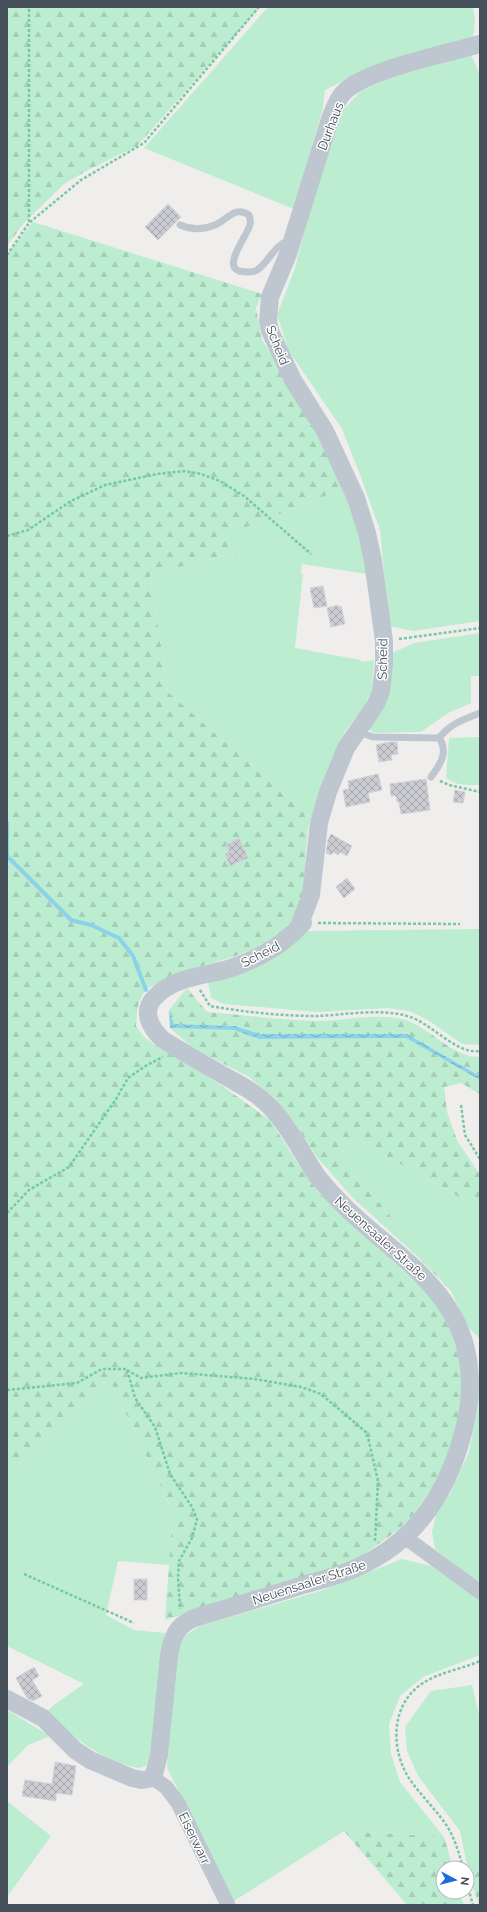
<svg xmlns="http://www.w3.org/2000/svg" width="487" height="1912" font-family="Raleway,sans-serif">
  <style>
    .green { fill: #bcedd0 }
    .forest { fill: url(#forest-firs) }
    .water { fill: url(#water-waves) }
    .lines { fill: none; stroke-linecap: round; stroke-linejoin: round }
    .stream { stroke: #8ad3e9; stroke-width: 4 }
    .building { fill: url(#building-cross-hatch); stroke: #d1d3d9 }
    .path { stroke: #75caa2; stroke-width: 2.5; stroke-dasharray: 3 2; stroke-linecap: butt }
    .service { stroke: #bec7cf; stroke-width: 7 }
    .minor { stroke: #bec7cf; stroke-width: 15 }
    .tertiary { stroke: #bec7cf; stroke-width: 18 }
    .labels { text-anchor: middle; stroke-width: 3; stroke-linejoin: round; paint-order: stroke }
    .street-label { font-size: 13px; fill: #46505a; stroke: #fff }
  </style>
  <defs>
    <pattern id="forest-firs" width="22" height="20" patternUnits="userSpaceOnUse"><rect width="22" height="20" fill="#bcedd0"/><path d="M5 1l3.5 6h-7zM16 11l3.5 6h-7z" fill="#a3cdb5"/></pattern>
    <pattern id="water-waves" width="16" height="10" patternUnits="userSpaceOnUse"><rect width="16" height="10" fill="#8ad3e9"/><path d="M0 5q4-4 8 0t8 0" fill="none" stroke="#73aec0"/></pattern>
    <pattern id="building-cross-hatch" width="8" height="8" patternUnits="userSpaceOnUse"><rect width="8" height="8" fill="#caccd2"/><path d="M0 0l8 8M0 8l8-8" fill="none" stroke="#a6a8ad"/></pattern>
  </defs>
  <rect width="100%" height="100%" fill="#f0eded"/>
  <g class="green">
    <path d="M268 7H473L475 22 473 39 356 74 325 90 323 108 294 209 144 148Z"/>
    <path d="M471 54 480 75V621L413 631 389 626 380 530 359 472 342 429 289 351 277 315 295 268 314 194 343 110 361 91 385 80Z"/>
    <path d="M347 487 355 511 367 574 302 564 301 574H303L295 648 361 660V662L374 660 372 688 365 705 344 733 311 818 168 692 150 574 236 553 230 533Z"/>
    <path d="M480 633V676H471V703L448 713 421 732 374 733 367 728 390 654 414 643Z"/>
    <path d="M480 737V785C468 785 454 786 446 777L449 738Z"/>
    <path d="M480 929V1045L462 1044 428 1020 409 1011 388 1008 317 1012 224 1004 211 998 208 982 304 931Z"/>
    <path d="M354 1138 480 1209V1339L468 1327 451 1291 340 1154Z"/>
    <path d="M480 1375V1585L435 1549 432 1532 436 1515 450 1494 469 1452 478 1407 477 1380Z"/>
    <path d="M109 1378 173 1511 169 1565 118 1561 106 1615 134 1630 165 1633 154 1742 146 1766 139 1768C102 1762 73 1736 45 1713L55 1704 84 1684 7 1646V1469L11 1472Z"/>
    <path d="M402 1559 431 1566 480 1599V1655L423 1677 400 1696 389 1724 391 1754 400 1782 444 1837 344 1831 234 1901 167 1768 175 1656 183 1637 200 1626 320 1591Z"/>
    <path d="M472 1685 480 1719V1870L470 1879 460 1831 418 1776 407 1751 405 1727 431 1691Z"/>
    <path d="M7 1710 50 1736 28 1745 7 1767Z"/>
    <path d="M7 1801 51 1836 7 1897Z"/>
  </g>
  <g class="forest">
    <path d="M7 7H260L137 146 88 170 64 184 23 224 7 246Z"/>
    <path d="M33 222 262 294 256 308 262 340 312 420 347 487 231 533 236 553 150 574 168 692 311 818C309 825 307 832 307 839 304 860 307 900 295 917 264 961 204 958 161 982 156 984 148 987 145 991 137 1001 137 1014 136 1026L144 1037 156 1046 215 1081 270 1120 302 1170 319 1193 423 1289 439 1307 450 1325 461 1364 462 1398 459 1423 437 1481 413 1515 398 1530 360 1557 333 1569 165 1620 173 1511 109 1378 11 1472 7 1469V255Z"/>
    <path d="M187 988 207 1012C243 1015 280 1020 317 1021 345 1021 374 1013 402 1019 430 1026 450 1057 480 1057L479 1075 407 1034H260L235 1026 174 1024 169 1010Z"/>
    <path d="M170 1028 234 1030 259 1039 406 1038 480 1080V1094L461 1083 444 1087 447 1112 457 1140 480 1175V1209L354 1138 340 1154 451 1291 418 1257 352 1197 316 1156 295 1123 275 1098 249 1077 193 1048Z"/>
    <path d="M344 1831 444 1837 453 1868H443V1892H459L464 1905H407Z"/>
    <path d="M480 1870V1905H479L470 1879Z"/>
  </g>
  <path class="water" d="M169 1010 174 1024 235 1026 260 1034H407L480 1076V1080L406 1038 259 1039 234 1030 170 1028Z"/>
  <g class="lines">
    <g class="stream">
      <path d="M7 823V856"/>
      <path d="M7 856 71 920 91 925 119 938 133 956 146 990"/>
    </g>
  </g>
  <g class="building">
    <path d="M168 204 181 217 158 240 145 227Z"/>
    <path d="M323 586 327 606 314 608 310 588Z"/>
    <path d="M338 605V607L341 606 345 624 331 627 327 608Z"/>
    <path d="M390 742H397L398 754 391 755 392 760 379 762 376 745Z"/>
    <path d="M378 774 382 790 368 793 370 802 346 807 343 790 349 789 348 781Z"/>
    <path d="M426 779 430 810 401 814 399 802H397L396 796H391L390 784Z"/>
    <path d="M455 790 465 792 463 803 453 802Z"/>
    <path d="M331 834 352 846 347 856 340 852 338 855 333 852 331 855 326 853 328 840Z"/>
    <path d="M239 838 248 858 230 866 225 854 229 852 226 845Z"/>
    <path d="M347 878 355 889 344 898 336 887Z"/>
    <rect x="134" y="1579" width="13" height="21"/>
    <path d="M34 1667 39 1676 32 1680 42 1696 33 1701 27 1698 16 1678Z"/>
    <path d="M55 1762 76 1766 72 1795 56 1793V1801L22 1796 25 1780 52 1784Z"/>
  </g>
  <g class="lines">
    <g class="path">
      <path d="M29 222V7"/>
      <path d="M7 255 29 223 81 180 144 143 259 7"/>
      <path d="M7 536 28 530 71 501 105 485 157 474 184 471 201 474 220 481 244 496 311 554"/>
      <path d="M399 639 480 628"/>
      <path d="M440 781 449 785 480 792"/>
      <path d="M318 923 460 924"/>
      <path d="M200 990 210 1006C244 1012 281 1016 316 1016 345 1015 379 1008 407 1016 431 1022 456 1055 480 1051"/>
      <path d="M461 1105 465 1135 480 1159"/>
      <path d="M7 1213 29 1190 69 1167 116 1099 128 1078 147 1065 163 1057"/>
      <path d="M127 1370 141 1378 181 1373 255 1379 301 1387 321 1394 367 1433 378 1481 375 1541"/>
      <path d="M7 1390 77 1383 102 1369H127L135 1398 155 1427 170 1474 192 1507 197 1519 192 1538 179 1561 178 1577 180 1609"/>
      <path d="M24 1574 134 1623"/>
      <path d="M463 1868C459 1853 455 1839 447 1826 435 1808 418 1793 407 1775 390 1745 392 1703 423 1683 440 1672 462 1669 480 1661"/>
      <path d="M467 1884 473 1905"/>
    </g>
    <g class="service">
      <path d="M180 225C191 230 203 230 215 225 227 220 235 205 249 215 250 218 251 221 250 224 249 234 222 265 239 271 244 272 250 273 255 271 266 267 273 246 289 240"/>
      <path d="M358 732 373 737 439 738C449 752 440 765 431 777"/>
      <path d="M439 738C450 724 464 719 480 713"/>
    </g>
    <g class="minor">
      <path d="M406 1538 480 1592"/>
      <path d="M153 1778 166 1787 178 1803 228 1905"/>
    </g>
    <path class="tertiary" d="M7 1699 43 1718 75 1750 90 1760 132 1778 142 1780 153 1778 159 1755 169 1656C172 1637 176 1626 194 1618 229 1608 264 1597 300 1586 319 1580 340 1576 358 1567 417 1541 449 1490 464 1429 474 1391 472 1348 452 1314 425 1268 380 1242 343 1205 334 1196 325 1186 317 1176 302 1154 291 1129 273 1110 261 1096 246 1088 230 1079 207 1066 184 1053 162 1039 150 1027 141 1011 155 997 177 974 209 977 237 966 263 956 284 944 303 923L301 921 311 895 319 823 328 792 346 748 376 704 381 691 384 664V641L373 561 367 533 356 498 325 431 293 380 270 331 268 321 270 297 288 254 330 119C334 109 337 99 344 92 366 70 448 53 480 44"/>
  </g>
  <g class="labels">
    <g class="street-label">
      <text transform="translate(330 126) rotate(-69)" y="5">Durhaus</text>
      <text transform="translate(278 345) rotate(68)" y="5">Scheid</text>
      <text transform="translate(382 659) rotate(-89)" y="5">Scheid</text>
      <text transform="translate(260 954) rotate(-27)" y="5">Scheid</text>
      <text transform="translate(381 1238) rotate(42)" y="5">Neuensaaler Straße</text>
      <text transform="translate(309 1582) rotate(-18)" y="5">Neuensaaler Straße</text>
      <text transform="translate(195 1838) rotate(64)" y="5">Eiserwarr</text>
    </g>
  </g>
  <rect width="487" height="1912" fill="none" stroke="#46505a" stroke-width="16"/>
  <g transform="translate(455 1880) rotate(97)"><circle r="19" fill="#ffffff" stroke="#b5b9bd"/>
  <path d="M0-3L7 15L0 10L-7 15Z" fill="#1d6bda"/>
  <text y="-6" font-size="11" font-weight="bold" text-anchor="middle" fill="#46505a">N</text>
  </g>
</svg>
